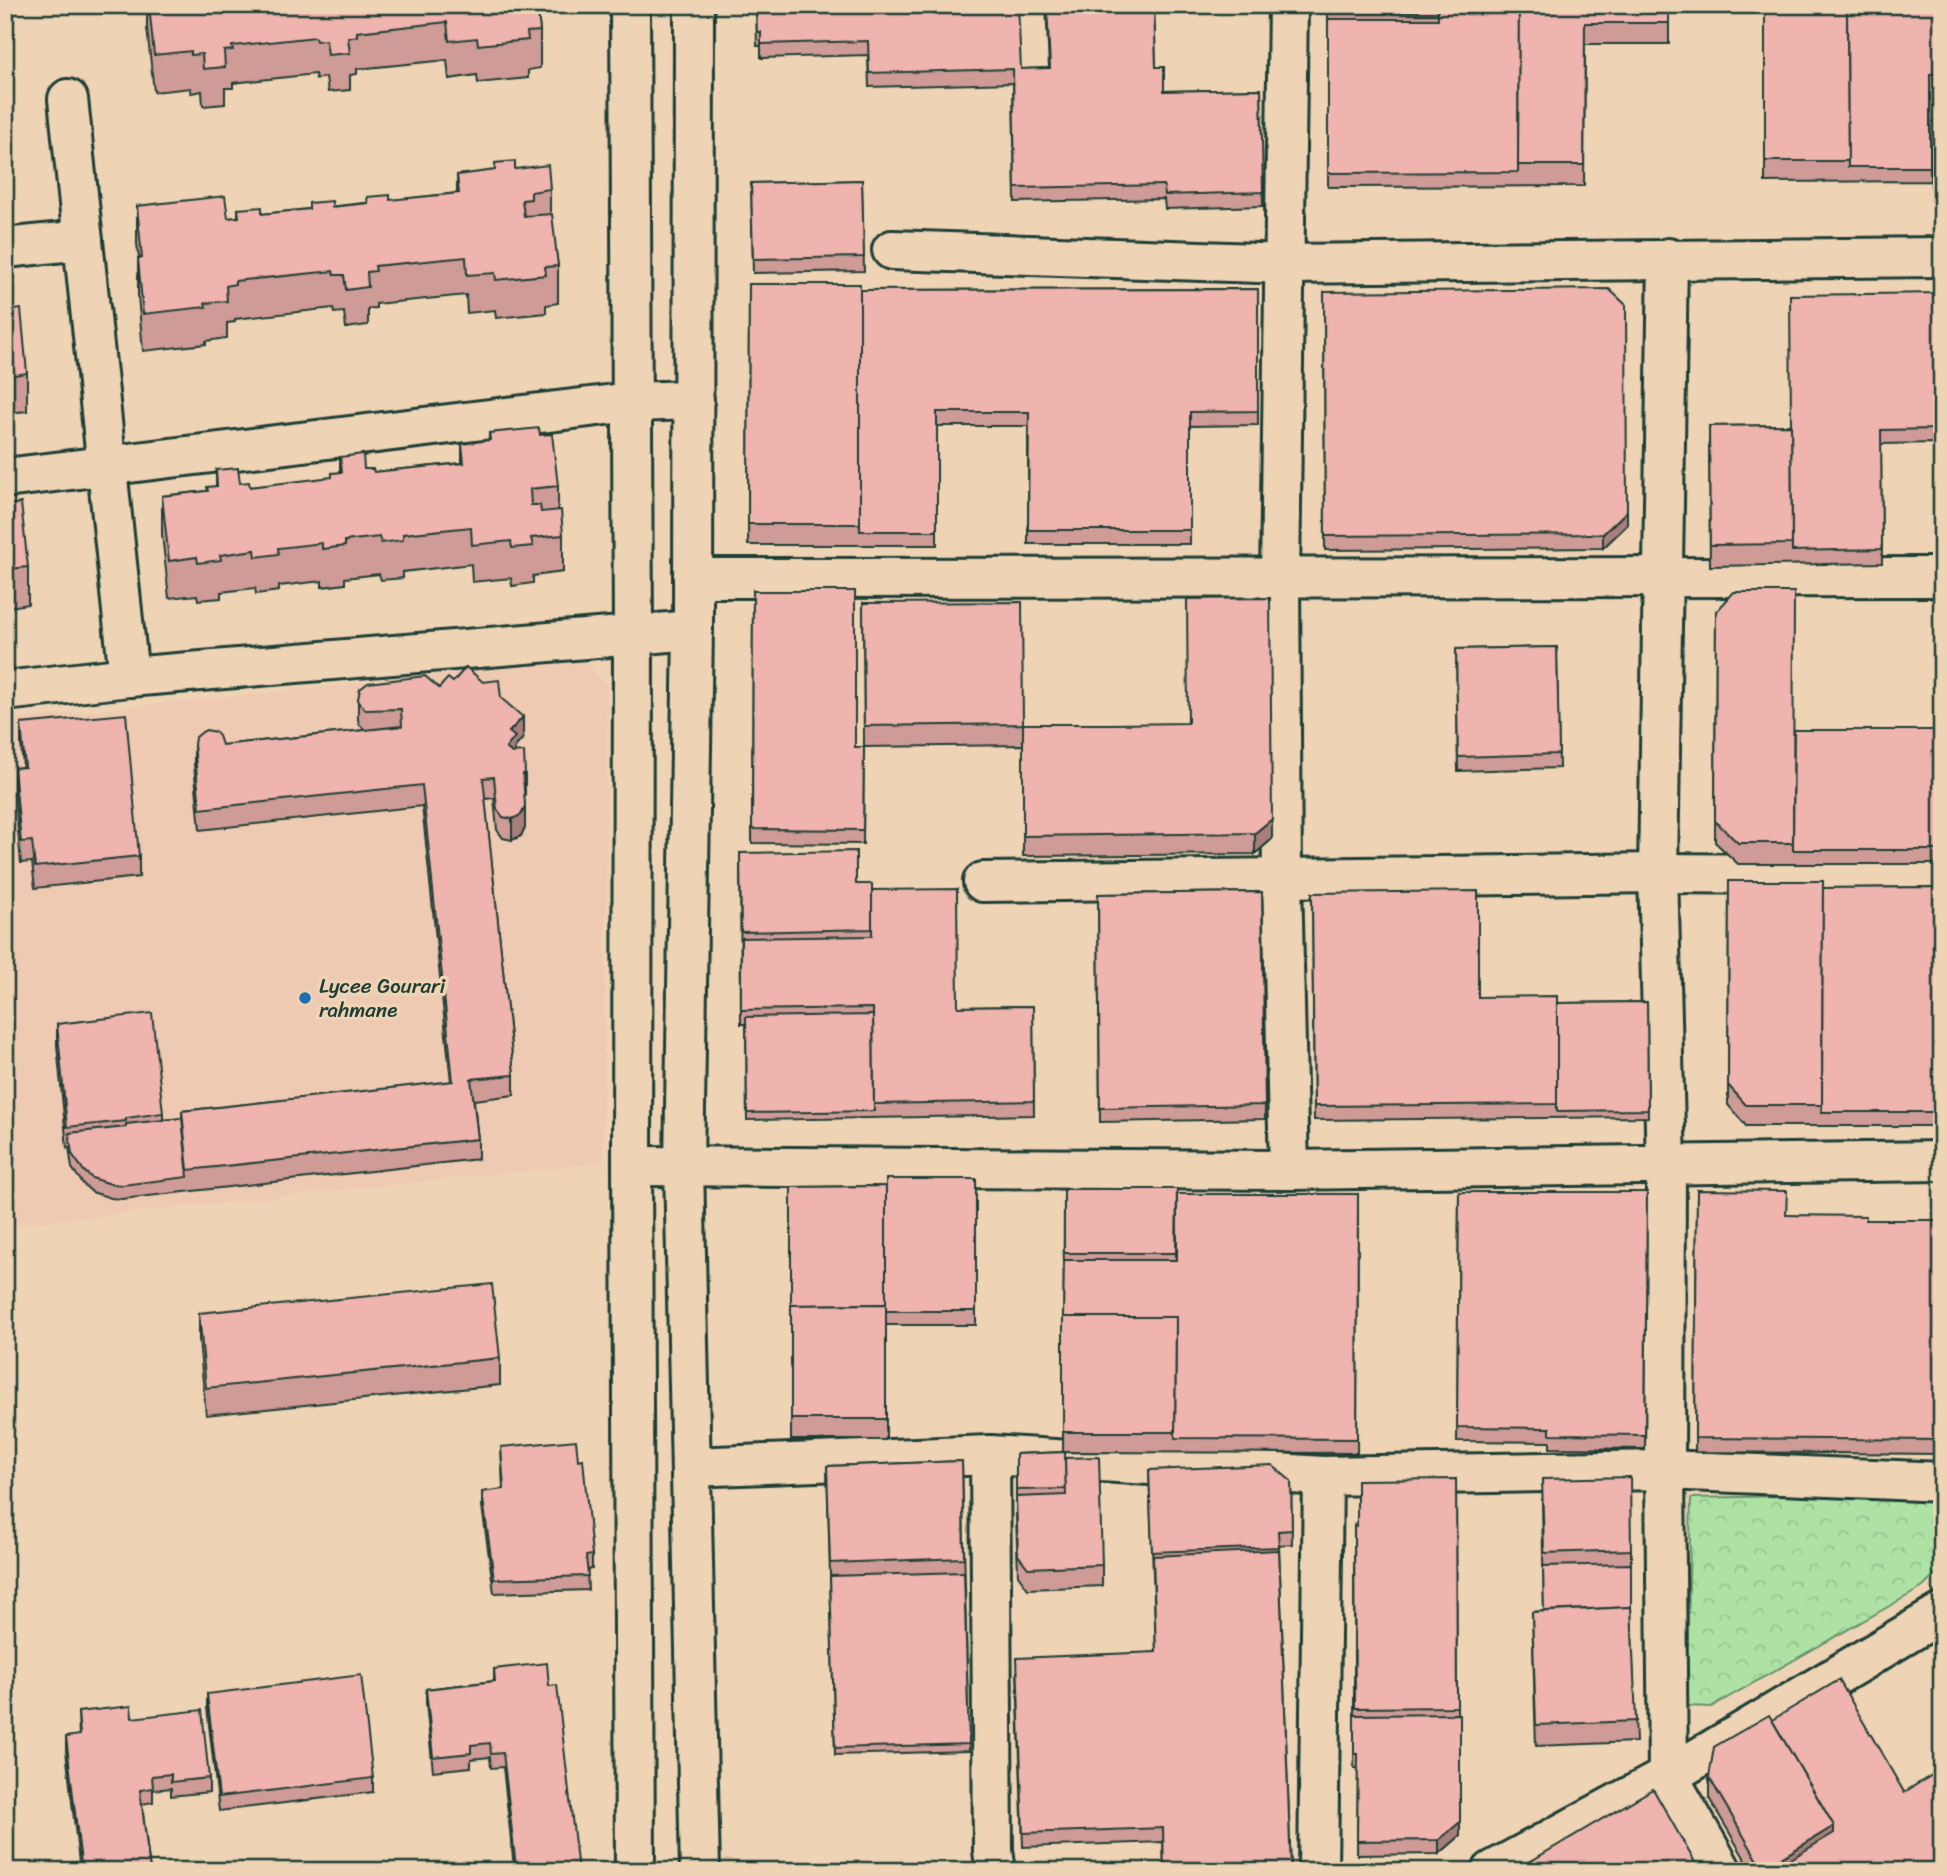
<svg xmlns="http://www.w3.org/2000/svg" width="1947" height="1876" font-family="Sriracha,sans-serif">
  <style>
    .built { fill: #efcab3 }
    .forest { fill: url(#forest-crowns); stroke: #66906c; stroke-width: 2 }
    .lines { fill: none; stroke-linecap: round; stroke-linejoin: round }
    .minor-casing { stroke: #1f3d34; stroke-width: 44 }
    .major-casing { stroke: #1f3d34; stroke-width: 44 }
    .minor { stroke: #eed4b5; stroke-width: 38 }
    .major { stroke: #eed4b5; stroke-width: 38 }
    .wall { fill: #ce9b96; stroke: #1f3d34; stroke-width: 2 }
    .shaded-wall { fill: #a87e7a; stroke: #1f3d34; stroke-width: 2 }
    .building { fill: #f0b4ae; stroke: #1f3d34; stroke-width: 2 }
    .poi-dot { fill: #1f6fb2; stroke: #eed4b5; stroke-width: 2.5 }
    .labels { text-anchor: middle; stroke-width: 7; stroke-linejoin: round; paint-order: stroke }
    .poi-label { font-size: 21px; fill: #1f3d34; stroke: #eed4b5; text-anchor: start }
  </style>
  <defs>
    <pattern id="forest-crowns" width="20" height="18" patternUnits="userSpaceOnUse" patternTransform="scale(1.75)"><rect width="20" height="18" fill="#aee2a5"/><path d="M2 6a3 3 0 1 1 6 0M12 15a3 3 0 1 1 6 0" fill="none" stroke="#95c38f"/></pattern>
  </defs>
  <rect width="100%" height="100%" fill="#eed4b5"/>
  <filter id="ink" filterUnits="userSpaceOnUse"><feTurbulence type="fractalNoise" baseFrequency=".0143" numOctaves="2"/><feDisplacementMap in="SourceGraphic" scale="14" xChannelSelector="R" yChannelSelector="G"/><feConvolveMatrix kernelMatrix="1 2 1 2 8 2 1 2 1" color-interpolation-filters="sRGB"/></filter>
  <g filter="url(#ink)">
    <path class="built" d="M584 659 607 686V834L603 1163 5 1226V720Z"/>
    <path class="forest" d="M1942 1493V1568L1923 1587 1711 1707 1686 1706 1691 1498Z"/>
    <g class="lines">
      <g class="minor-casing">
        <g id="minor">
          <path d="M1288 5 1280 578 1282 879 1289 1170"/>
          <path d="M68 99 129 677"/>
          <path d="M5 248 83 240"/>
          <path d="M892 250 1284 264 1942 257"/>
          <path d="M1668 258 1658 873 1666 1165 1665 1470 1668 1776 1722 1871"/>
          <path d="M5 478 631 402 694 400"/>
          <path d="M693 578 1942 577"/>
          <path d="M5 691 129 677 693 630"/>
          <path d="M983 882 1658 873 1942 875"/>
          <path d="M632 1166 1289 1170 1942 1161"/>
          <path d="M990 1455 993 1851 996 1871"/>
          <path d="M691 1467 990 1455 1323 1476 1665 1470 1942 1482"/>
          <path d="M1318 1871 1323 1476"/>
          <path d="M1492 1871 1668 1776 1942 1613"/>
        </g>
      </g>
      <g class="major-casing">
        <g id="major">
          <path d="M630 5 633 635 632 1166 635 1871"/>
          <path d="M694 5 693 630 684 1166 700 1871"/>
        </g>
      </g>
      <use href="#minor" class="minor"/>
      <use href="#major" class="major"/>
    </g>
    <g class="wall">
      <path d="M147 5H537L540 31V68L528 70V78L478 83 477 75 449 79 447 60 357 69V74L350 75V90L328 92 326 77 316 79 315 74 233 83V88H225V104L203 106 202 91 191 93V88L154 92 147 28Z"/>
      <path d="M756 5 1021 69 1049 68 1046 5H1154L1156 67 1164 91 1261 89 1263 206 1165 209 1164 199 1015 202 1013 83 869 87 868 55 761 58V46H757Z"/>
      <path d="M1328 5H1669V44H1585L1584 186 1328 187Z"/>
      <path d="M1765 5H1942V187H1931L1930 119V181L1765 182Z"/>
      <path d="M515 169 550 189V214L558 266V303L546 305V313L496 318 495 310 467 313 466 295 376 304V308L368 309V325L346 328 344 312 334 313 333 308 235 319V322L227 323V338L206 341V344L143 351 138 296V258H139L137 244V206L228 218 238 217V209L262 214 457 193V175Z"/>
      <path d="M862 180 864 271 753 273 751 183Z"/>
      <path d="M749 284 860 290 1258 289V425L1190 426V544H1028V426H937V545H748Z"/>
      <path d="M1324 292 1627 525 1603 548 1325 550Z"/>
      <path d="M1942 293V563H1938L1937 443 1881 444 1882 563 1710 566 1709 426 1791 425Z"/>
      <path d="M5 311 27 373V411L9 413V418L5 419Z"/>
      <path d="M489 433 540 435 558 486V510L563 535V572L533 576V583L512 586 511 578 472 582 471 564 403 572V578L381 580 379 574 345 578V584L322 587V581L279 586V591L256 594 255 588 221 592V598L198 600 197 595 169 598 162 534V496L207 491 216 486V470L240 483 250 487 332 478 340 472V457L364 469 374 472 462 463V444L489 441Z"/>
      <path d="M5 505 28 567V604L10 607V612L5 613Z"/>
      <path d="M753 591 855 747H864L863 844 752 843Z"/>
      <path d="M863 603 1023 724 1272 839 1255 854 1023 856V745L864 747Z"/>
      <path d="M1716 612 1794 730H1942V864H1738L1715 842Z"/>
      <path d="M1557 647 1559 768 1458 771 1456 649Z"/>
      <path d="M453 682 501 698 523 738 515 747V753L525 794H524L525 827 521 836 512 840 503 838 497 830 494 798 485 799 514 1075V1095L474 1100 478 1139V1159L122 1199 111 1198 92 1192 84 1185 72 1168 69 1147 67 1148 57 1045V1024L163 1113V1120L182 1118V1111L451 1082 422 806 200 830 194 764V744L222 745 365 730 359 724 358 719V699L439 688Z"/>
      <path d="M21 724 139 856V877L35 888 32 862 21 863 14 789V768L23 767 21 744Z"/>
      <path d="M740 853 856 884 872 890 958 1007 1033 1006 1034 1115 747 1120 746 1024H741Z"/>
      <path d="M1729 881 1823 888 1942 887V1126H1746L1728 1105Z"/>
      <path d="M1262 892 1265 1119 1100 1122 1098 894Z"/>
      <path d="M1312 893 1478 997 1557 1003 1647 1002 1648 1117 1314 1120Z"/>
      <path d="M976 1179V1325H886V1440H791V1187L886 1186Z"/>
      <path d="M1064 1189H1177L1176 1260 1358 1194 1357 1453 1065 1452V1458L1102 1565V1586L1028 1589 1018 1575 1016 1517V1454L1063 1452Z"/>
      <path d="M1697 1190 1787 1215 1866 1220H1942V1454L1695 1452Z"/>
      <path d="M1459 1192H1647L1645 1449 1550 1448V1442L1457 1441Z"/>
      <path d="M199 1313 500 1358V1385L206 1415 199 1340Z"/>
      <path d="M501 1447 578 1460 592 1555V1569L587 1570 588 1590 494 1593 482 1506V1492L503 1489Z"/>
      <path d="M962 1461 969 1751 835 1755 827 1466Z"/>
      <path d="M1149 1470 1291 1481 1292 1544 1279 1545 1291 1871H1164L1163 1842 1023 1847 1017 1672 1156 1652Z"/>
      <path d="M1456 1479 1457 1714 1460 1836 1439 1854 1357 1855 1358 1768H1354V1525L1357 1526Z"/>
      <path d="M1542 1500 1631 1550V1607L1636 1742 1536 1746 1532 1612 1544 1611Z"/>
      <path d="M494 1669 549 1686 578 1871 514 1867 503 1767 491 1768 490 1757 471 1759V1767L433 1771 426 1703V1689L494 1681Z"/>
      <path d="M207 1694 373 1778V1792L219 1811 207 1708Z"/>
      <path d="M78 1712 132 1718 209 1778V1792L171 1796V1788L153 1790V1802L142 1804 150 1871H80L66 1751V1737L79 1736Z"/>
      <path d="M1772 1720 1904 1792 1942 1871H1752L1709 1798V1777Z"/>
    </g>
    <g class="shaded-wall">
      <path d="M1627 511V525L1603 548V534Z"/>
      <path d="M523 717V738L515 747V757L506 748 509 732Z"/>
      <path d="M523 774H525V794L523 795Z"/>
      <path d="M525 806V827L521 836 512 840V819Z"/>
      <path d="M1272 819V839L1255 854V833Z"/>
      <path d="M1460 1714V1836L1439 1854V1840Z"/>
      <path d="M1834 1826V1847L1794 1871H1763V1869Z"/>
    </g>
    <g class="building">
      <path d="M149 5H537L540 31 527 32 528 40 478 45 477 38 449 41 447 22 357 32V36L348 38 350 53 328 55 326 40 316 41 315 37 232 46 233 50 224 51 225 67 203 69 202 54 191 55V51L154 55Z"/>
      <path d="M756 5H1018L1021 69 1050 68 1047 5H1154L1156 67H1164V91L1261 89 1263 192 1165 195 1164 185 1015 188 1013 69 869 73 868 41 761 44V32H757Z"/>
      <rect x="1328" y="5" width="110" height="7"/>
      <path d="M1438 5H1519L1518 172 1328 173V19H1438Z"/>
      <path d="M1519 5H1669V23H1585L1584 165H1518Z"/>
      <path d="M1765 5H1847L1848 161H1765Z"/>
      <path d="M1847 5H1942V74H1930V167H1848Z"/>
      <path d="M1930 74H1942V167H1931Z"/>
      <path d="M515 161V169L548 165 550 189 531 192V199L522 200 524 216 552 214 558 266 545 267 546 275 496 280 495 273 467 275 466 257 375 266 376 271 367 272 368 287 346 290 344 275H334L333 271 235 281V284L226 286 227 301 205 303 206 307 143 314 138 258H142L137 206 225 196 228 218 239 217 238 209 262 207V214L309 209V203L332 201V207L368 203 367 197 390 195V200L459 193 457 175 495 170V163Z"/>
      <path d="M862 180 864 257 753 259 751 183Z"/>
      <path d="M749 284H860V524H748Z"/>
      <path d="M1258 289V411L1190 412V530H1028L1029 412H937V531H860V290Z"/>
      <path d="M1609 289 1626 305 1627 511 1603 534 1325 536 1324 292Z"/>
      <path d="M1942 293V423H1937V429L1881 430 1882 549 1792 551 1790 295Z"/>
      <path d="M21 309 27 373 8 376 9 381H5V311Z"/>
      <path d="M1937 423H1942V542H1938Z"/>
      <path d="M1791 425 1792 544 1710 545 1709 426Z"/>
      <path d="M539 428 540 435 552 434 558 486 530 489 531 505H540L541 512 561 510 563 535 531 538 533 546 512 548 511 541 472 545 471 527 403 534V540L381 543 379 537 345 541V546L322 549V543L278 548 279 554 256 557 255 550 220 555 221 560 198 563 197 557 169 561 162 496 208 491 207 487 217 486 216 470 238 468 240 483 249 482 250 487 332 477V473L342 472 340 457 363 454 364 469H373L374 472 464 463 462 444 490 440 489 433Z"/>
      <path d="M21 503 28 567 9 569 10 575H5V505Z"/>
      <path d="M753 591H855V747H864L863 830 752 829Z"/>
      <path d="M1734 592H1794L1793 843H1738L1715 821 1716 612Z"/>
      <path d="M1270 598 1272 819 1255 833 1023 836V724L864 726 863 603 1022 602 1023 724H1112L1188 723 1187 599Z"/>
      <path d="M1557 647 1559 754 1458 757 1456 649Z"/>
      <path d="M466 667 483 682 499 680 501 698 523 717 509 732 515 737 506 748 512 753 524 752 525 774H523L525 806 521 815 512 819 503 817 497 809 494 777 483 778 514 1075 471 1079 478 1139 188 1170 182 1111 453 1081 422 785 200 809 194 744 195 738 202 732 206 730 216 732 219 736 222 745 402 726 401 709 366 710 359 703 358 699 360 689 368 683 425 676 439 688 448 678 453 682Z"/>
      <path d="M126 714 139 856 35 867 32 841 21 842 14 768 25 767 21 724Z"/>
      <path d="M1794 730H1942V850H1793Z"/>
      <path d="M856 851V884H872V929L741 932 740 853Z"/>
      <path d="M1729 881H1823L1822 1105H1746L1728 1085Z"/>
      <path d="M1942 887V1112H1822L1823 888Z"/>
      <path d="M957 889 958 1007 1033 1006 1034 1101 874 1104 873 1008 741 1010V938L872 936V890Z"/>
      <path d="M1478 891V997L1557 996V1104L1314 1106 1312 893Z"/>
      <path d="M1262 892 1265 1105 1100 1108 1098 894Z"/>
      <path d="M1647 1002 1648 1110 1557 1111V1003Z"/>
      <path d="M152 1013 163 1113 126 1118V1121L67 1127 57 1024Z"/>
      <path d="M873 1015 874 1111 747 1113 746 1017Z"/>
      <path d="M182 1118 188 1177 122 1185 111 1184 92 1178 84 1171 72 1154 69 1133 126 1127V1124Z"/>
      <rect x="886" y="1179" width="90" height="132"/>
      <path d="M886 1186V1304L791 1305V1308V1187Z"/>
      <path d="M1064 1189H1177L1176 1253H1064Z"/>
      <path d="M1697 1190 1787 1191 1786 1215 1866 1216V1220H1942V1440L1695 1438Z"/>
      <path d="M1459 1192H1647L1645 1435 1550 1434V1428L1457 1427Z"/>
      <path d="M1177 1194H1358L1357 1439 1175 1438 1176 1317H1063L1064 1260H1177Z"/>
      <path d="M492 1284 500 1358 206 1388 199 1313Z"/>
      <path d="M886 1304V1419H791V1305Z"/>
      <path d="M1063 1317H1176L1175 1432H1063Z"/>
      <path d="M576 1440 578 1460 583 1459 592 1555 586 1556 588 1576 494 1579 482 1492 504 1489 501 1447Z"/>
      <path d="M1065 1452 1066 1489 1016 1490V1454Z"/>
      <path d="M1099 1457 1102 1565 1028 1568 1018 1555 1016 1497 1066 1495 1065 1458Z"/>
      <path d="M962 1461 964 1558 830 1563 827 1466Z"/>
      <path d="M1272 1465 1291 1481 1292 1530 1278 1531 1279 1547 1152 1552 1149 1470Z"/>
      <path d="M1630 1477 1631 1550 1544 1553 1542 1479Z"/>
      <path d="M1456 1479 1457 1707 1355 1708 1354 1525 1357 1526V1480Z"/>
      <path d="M1279 1550 1291 1871H1164L1163 1828 1023 1833 1017 1658 1156 1652 1153 1556Z"/>
      <path d="M1631 1564V1607L1544 1611 1543 1566Z"/>
      <path d="M964 1572 969 1744 835 1748 830 1576Z"/>
      <path d="M1631 1607 1636 1721 1536 1725 1532 1612Z"/>
      <path d="M547 1663 549 1686 557 1685 578 1871H505L504 1868 516 1867 503 1753 491 1754 490 1743 471 1745V1753L433 1757 426 1689 495 1681 494 1669Z"/>
      <path d="M361 1675 373 1778 219 1797 207 1694Z"/>
      <path d="M1839 1680 1904 1792 1942 1769V1871H1771L1834 1833V1826L1772 1720Z"/>
      <path d="M131 1706 132 1718 202 1710 209 1778 171 1782V1774L152 1776 153 1788 140 1790 150 1871H82L66 1737 80 1735 78 1712Z"/>
      <path d="M1460 1714V1822L1439 1840 1357 1841 1358 1754H1354V1715Z"/>
      <path d="M1769 1715 1834 1826 1763 1869 1709 1777 1714 1747Z"/>
      <path d="M1653 1789 1700 1871H1514Z"/>
    </g>
  </g>
  <circle class="poi-dot" cx="305" cy="998" r="7"/>
  <g class="labels">
    <g class="poi-label">
      <text x="319" y="993">Lycee Gourari<tspan x="319" dy="24">rahmane</tspan></text>
    </g>
  </g>
  <rect width="1947" height="1876" fill="none" stroke="#eed4b5" stroke-width="28"/>
  <rect x="14" y="14" width="1919" height="1848" fill="none" stroke="#1f3d34" stroke-width="2.5" filter="url(#ink)"/>
</svg>
